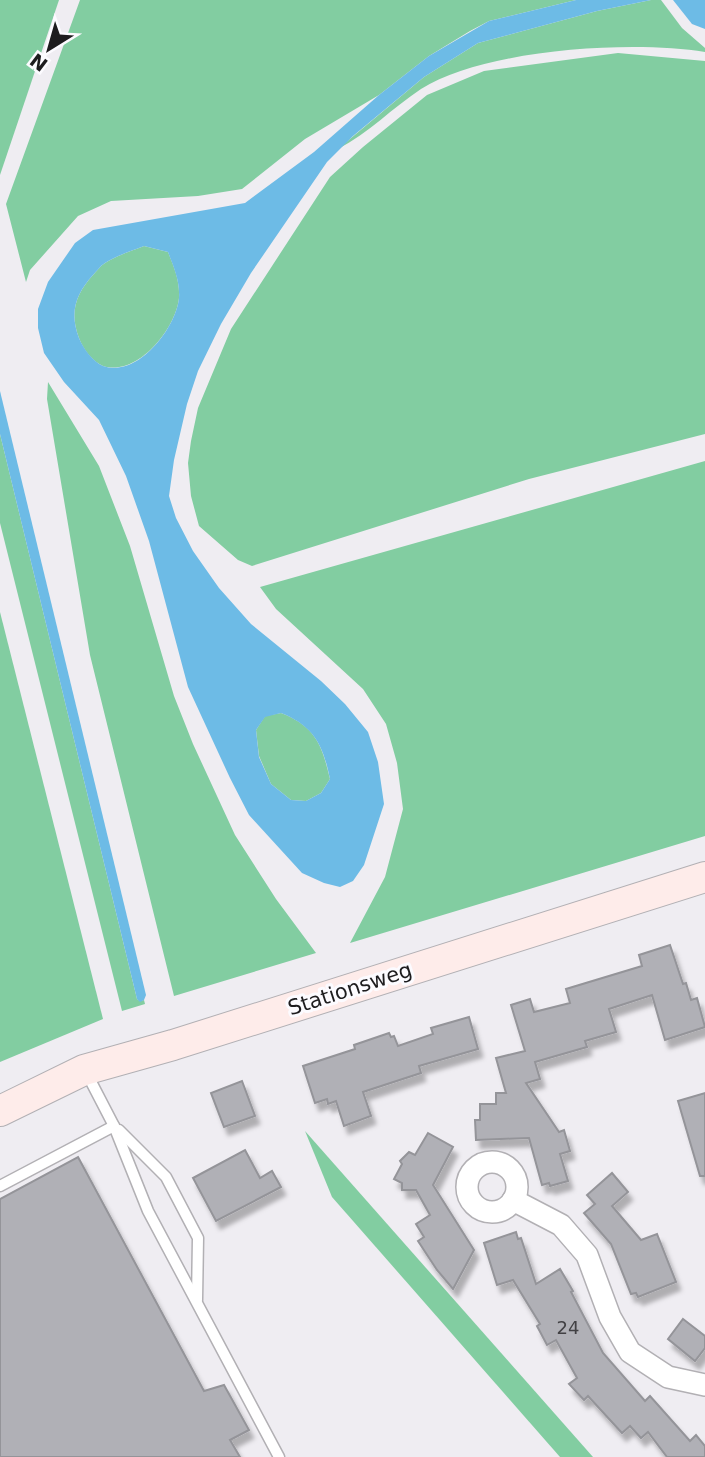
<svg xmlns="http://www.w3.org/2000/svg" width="705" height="1457" font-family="'DejaVu Sans',sans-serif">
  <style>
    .forest { fill: #82cda1 }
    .water { fill: #6dbbe6; fill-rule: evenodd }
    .building { fill: #b0b0b6; stroke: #949499; stroke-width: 2; filter: url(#shadow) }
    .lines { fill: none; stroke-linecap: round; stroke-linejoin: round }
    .service-casing { stroke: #b2b0b4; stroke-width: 13 }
    .minor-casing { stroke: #b2b0b4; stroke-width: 24 }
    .secondary-casing { stroke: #b2b0b4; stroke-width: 32 }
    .service { stroke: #fff; stroke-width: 10 }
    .minor { stroke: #fff; stroke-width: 21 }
    .secondary { stroke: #feecea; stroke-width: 30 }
    .labels { text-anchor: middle; stroke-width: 6; stroke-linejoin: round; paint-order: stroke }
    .number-label { font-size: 18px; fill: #424144 }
    .street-label { font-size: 21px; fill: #1d1c1e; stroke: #fcfbff }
  </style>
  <defs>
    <filter id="shadow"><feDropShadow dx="4.5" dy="8" stdDeviation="2" flood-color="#0004"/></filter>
  </defs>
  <rect width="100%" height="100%" fill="#efedf2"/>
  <g class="forest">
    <path d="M0 0H59L0 175Z"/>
    <path d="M80 0H576L489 21 470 31 429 56 379 95 305 139 242 189 198 196 111 201 78 216 30 270 26 282 6 204Z"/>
    <path d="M651 0H661L682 28 705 48V52C631 40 485 49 421 89 392 108 369 133 338 149L424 77 478 43 597 11Z"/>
    <path d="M618 53 705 61V434L529 479 252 566 238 560 199 526 191 496 188 463 191 441 198 408 231 329 330 177 363 147 427 95 484 71Z"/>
    <path d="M144 246 168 252C174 267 180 281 179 298 176 328 138 377 103 366 93 362 83 349 79 338 69 312 76 294 93 275 97 271 100 266 105 263 116 256 131 251 144 246Z"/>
    <path d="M48 382 99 466 130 546 174 696 193 744 235 835 276 899 316 953 174 996 90 655 47 399Z"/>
    <path d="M0 434 137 999 140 1001 144 1000 145 1004 122 1011 0 523Z"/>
    <path d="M705 461V836L350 943 385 877 403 809 397 763 386 724 363 689 276 609 260 587Z"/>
    <path d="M0 612 103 1019 0 1062Z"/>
    <path d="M281 713C315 726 322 745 330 779L321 793 306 801 291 800 271 784 259 756 256 730 265 716Z"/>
    <path d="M305 1131 593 1457H560L332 1197Z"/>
  </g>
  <g class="water">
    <path d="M576 0H651L597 11 478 43 424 77 353 136 327 162 251 273 221 324 198 371 187 404 174 460 169 496 176 518 193 551 219 588 251 624 321 681 345 704 368 732 378 762 384 804 364 865 353 881 340 887 324 883 302 873 249 815 230 778 188 687 149 541 126 476 99 420 64 382 44 353 38 328V309L48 282 75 243 93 230 245 203 314 152 379 95 429 56 489 21ZM144 246 168 252C174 268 180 281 179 298 176 328 138 378 103 366 93 362 83 348 79 338 69 312 76 294 93 275 97 271 100 266 105 263 116 256 131 251 144 246ZM281 713C314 726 323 745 330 779L321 793 306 801 291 800 271 784 259 757 256 730 265 717Z"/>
    <path d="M673 0H705V29L692 24Z"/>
    <path d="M0 391 146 995 144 1000 140 1002 137 999 0 434Z"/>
  </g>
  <g class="building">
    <path d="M670 945 683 984 686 983 691 1000 697 998 705 1027 665 1040 652 995 609 1009 616 1032 585 1041 587 1047 535 1062 540 1079 526 1083 559 1132 564 1130 570 1151 560 1154 568 1181 550 1186 549 1183 542 1185 529 1138 476 1140 475 1120H480V1104H496V1093H506L496 1058 525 1051 511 1005 530 999 534 1012 570 1003 566 989 642 966 639 955Z"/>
    <path d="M469 1017 478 1049 419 1066 421 1073 363 1092 371 1116 344 1126 336 1101 328 1104 327 1099 315 1103 303 1066 355 1049 354 1045 389 1033 391 1037 394 1036 398 1046 433 1034 431 1028Z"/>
    <path d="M242 1081 255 1116 224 1127 211 1093Z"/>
    <path d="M705 1093V1176H700L678 1101Z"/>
    <path d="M428 1133 453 1147 433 1185 474 1250 453 1289 437 1270 418 1241 424 1237 416 1224 430 1215 416 1190H402V1183L394 1179 402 1164 400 1161 409 1152 415 1155Z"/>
    <path d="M245 1150 260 1178 272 1171 281 1187 216 1221 193 1178Z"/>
    <path d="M78 1157 204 1391 224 1385 249 1430 230 1440 240 1457H0V1199Z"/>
    <path d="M612 1173 628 1192 612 1206 641 1240 657 1234 676 1282 638 1297 636 1293 631 1294 611 1244 584 1213 595 1204 587 1195Z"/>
    <path d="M516 1232 518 1239 521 1238 536 1284 560 1269 573 1291 571 1292 603 1353 645 1401 650 1396 690 1441 696 1435 705 1446V1457H667L648 1432 641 1438 630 1426 622 1433 588 1396 584 1400 569 1384 577 1378 556 1340 547 1345 537 1326 540 1324 513 1280 497 1285 484 1243Z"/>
    <path d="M683 1319 705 1336V1348L695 1361 668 1339Z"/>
  </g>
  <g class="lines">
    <g class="service-casing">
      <g id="service">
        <path d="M86 1072 114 1126 148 1211 279 1457"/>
        <path d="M119 1130 166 1177 198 1238 197 1300"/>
        <path d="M0 1186 114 1126"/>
      </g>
    </g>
    <g class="minor-casing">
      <g id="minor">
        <circle cx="492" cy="1187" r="25"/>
        <path d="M513 1200 561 1225 587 1255 610 1317 630 1352 668 1377 705 1385"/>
      </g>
    </g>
    <g class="secondary-casing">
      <path id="secondary" d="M0 1111 84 1070 173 1045 705 877"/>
    </g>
    <use href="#service" class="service"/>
    <use href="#minor" class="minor"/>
    <use href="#secondary" class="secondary"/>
  </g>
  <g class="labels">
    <g class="number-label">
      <text x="568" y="1334">24</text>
    </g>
    <g class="street-label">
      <text transform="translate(350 989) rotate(-18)" y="7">Stationsweg</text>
    </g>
  </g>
  <g transform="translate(49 49) rotate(217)" stroke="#fcfbff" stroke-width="5" paint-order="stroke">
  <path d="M0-5L12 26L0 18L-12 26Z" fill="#1d1c1e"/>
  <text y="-10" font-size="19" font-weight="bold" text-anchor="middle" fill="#1d1c1e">N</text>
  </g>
</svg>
